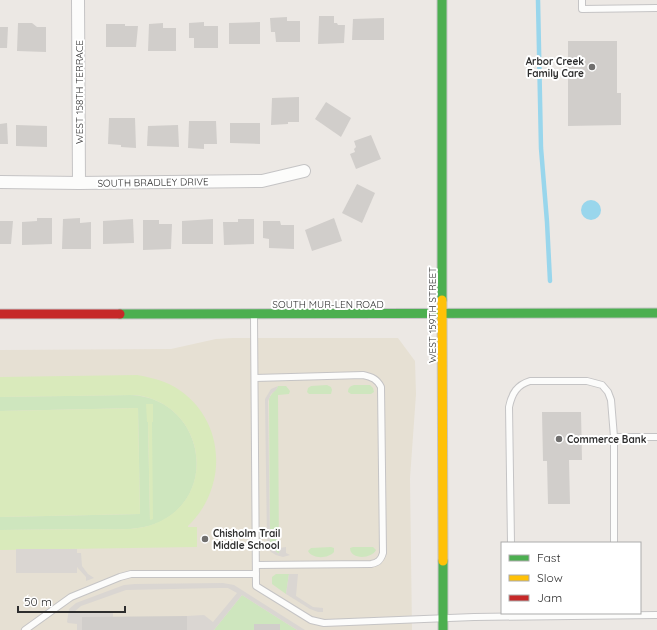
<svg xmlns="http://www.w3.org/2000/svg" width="657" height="630" font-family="Quicksand,sans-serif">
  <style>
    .education { fill: #e6e0d3 }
    .green { fill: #cee6be; fill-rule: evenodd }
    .pitch { fill: #d9eabb }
    .plaza { fill: #dad6d2 }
    .water { fill: #99d6ec }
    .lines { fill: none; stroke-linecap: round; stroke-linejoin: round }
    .stream { stroke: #99d6ec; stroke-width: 4.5 }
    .building { fill: #d1cecb }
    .lane-casing { stroke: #c5c4c5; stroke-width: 8 }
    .street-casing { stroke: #c5c4c5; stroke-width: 14 }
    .fast-casing { stroke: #c5c4c5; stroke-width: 11 }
    .slow-casing { stroke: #c5c4c5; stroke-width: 11 }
    .jam-casing { stroke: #c5c4c5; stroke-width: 11 }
    .lane { stroke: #fcfcfb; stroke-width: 6 }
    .street { stroke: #fcfcfb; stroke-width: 12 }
    .fast { stroke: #4caf50; stroke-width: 9 }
    .slow { stroke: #ffc107; stroke-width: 9 }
    .jam { stroke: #c62828; stroke-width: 9 }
    .poi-dot { fill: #706f6e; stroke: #fff; stroke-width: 1.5 }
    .labels { text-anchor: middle; stroke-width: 4; stroke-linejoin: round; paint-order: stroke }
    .poi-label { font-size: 10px; font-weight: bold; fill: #2e2e2e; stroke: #fff; text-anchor: start }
    .street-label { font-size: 10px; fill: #2e2e2e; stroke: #fff }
  </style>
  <rect width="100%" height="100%" fill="#ece8e4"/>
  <path class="education" d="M232 338H398L415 361 416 394 410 478 412 630H0V350L171 349 216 339Z"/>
  <g class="green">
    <path d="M327 385 331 387 332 390 331 394H309L307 392 308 388 311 386Z"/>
    <path d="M354 385H370L373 388 374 392 371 394H351L348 392C348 388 350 386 354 385Z"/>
    <path d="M278 386H286L290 391 289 394 278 395 279 554 273 549 270 543 269 399C271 393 276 391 278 386Z"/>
    <path d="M130 395C201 397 222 491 160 522 138 532 111 529 88 529 59 529 29 530 0 530V517L140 514 138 408 0 411V397ZM147 404 153 422H152L150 520 148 422Z"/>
    <path d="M331 547 334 548V552C328 559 312 559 308 551L311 548Z"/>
    <path d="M353 547H373L376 550C372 559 350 560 350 548Z"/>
    <path d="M276 574H289L286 594 272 584V577Z"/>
    <path d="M242 595 297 630H214Z"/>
  </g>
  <g class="pitch">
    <path d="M137 375C148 377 158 379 169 384 225 412 231 485 188 526V527H197V547L0 550V530C32 530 65 529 97 529 116 529 136 531 154 524 220 499 206 404 136 395L0 397V377Z"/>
    <path d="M146 404H153V422H152L153 519 150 520 148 422H147Z"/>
    <path d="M138 408 140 514 0 517V411Z"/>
  </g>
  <g class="plaza">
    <path d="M278 386 276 390 271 394 268 401 270 542 273 549 279 554V548L286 547V553L290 555 283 557 276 555 271 552 267 546V542L265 399 271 389Z"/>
    <path d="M16 549H77V553H81L82 566 88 574 94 578 86 581V577L77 567V573H16Z"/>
    <path d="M289 574H298L296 596 313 607 323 608V612H318L310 609 286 594Z"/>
    <path d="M223 583 234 585 245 592 305 630H297L242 595 214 630H187V616L204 615 213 622 237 593 228 588H219L126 590 81 606 74 612 113 611V617H82V630H77V624L68 623 67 622 69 609 76 603 124 585 135 584Z"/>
  </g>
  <circle class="water" cx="591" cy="210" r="10"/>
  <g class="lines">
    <path class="stream" d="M538 0 541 148 547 222 550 281"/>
  </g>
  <g class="building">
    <path d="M319 16H334V23H337L338 25H345L344 43 318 44Z"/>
    <path d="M287 17V21H300V42H276L275 32H271L270 18Z"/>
    <path d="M384 18V40H352L353 19Z"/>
    <path d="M204 22V26H218V48H194V38H189V23Z"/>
    <path d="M260 22V44H229V23Z"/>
    <path d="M18 23H32L37 27H46V52L17 51Z"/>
    <path d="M163 23V28H176V51H148L149 24Z"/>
    <path d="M106 24H125V26H138L136 47H106Z"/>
    <path d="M0 27H8L7 48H0Z"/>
    <path d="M568 41H617V93H621V125L568 126Z"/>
    <path d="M299 97V122H288V124L271 125 272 98Z"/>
    <path d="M326 102 351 118 341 137 315 119Z"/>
    <path d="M109 118H135L136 148 121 147V145L108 144Z"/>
    <path d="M189 121H216L217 144H204V149L188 148Z"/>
    <path d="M7 123 8 144H0V124Z"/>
    <path d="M230 123H260V144L230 143Z"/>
    <path d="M16 125 47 126V147L16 146Z"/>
    <path d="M178 125 179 147 147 146 148 126Z"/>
    <path d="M371 135 381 159 356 169 350 154 355 152 354 149 356 147 354 141Z"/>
    <path d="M357 184 375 193 362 223 342 213Z"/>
    <path d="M37 218H52V244L22 245V222L37 221Z"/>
    <path d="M80 218V223L91 222V249H62L63 219Z"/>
    <path d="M334 218 342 241 312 251 305 230Z"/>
    <path d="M133 219 134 243 103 244V221Z"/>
    <path d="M213 219V244H182V221Z"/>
    <path d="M238 219H254V244L224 245 223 222H238Z"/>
    <path d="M143 220H159V224H172L171 249 143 250Z"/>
    <path d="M0 221H13L11 244H0Z"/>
    <path d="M263 221H280L281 225H294V249L269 248V239L263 238Z"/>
    <path d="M542 412H581L582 460H569L570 504H548L547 461H543Z"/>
    <path d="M187 616V630H82V617Z"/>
    <rect x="254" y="624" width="26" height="6"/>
  </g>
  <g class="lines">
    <g class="lane-casing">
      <g id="lane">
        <path d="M582 0V9L657 8"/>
        <path d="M254 317 256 586 311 620 324 623 474 617 657 615"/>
        <path d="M255 378 363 375C372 377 377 379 381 387L383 553C381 560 378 563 371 564L256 565"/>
        <path d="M614 437H657"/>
        <path d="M511 543 509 407C512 393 517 385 530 381H587L602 385 608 392 611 400 614 437V543"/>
        <path d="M25 630 71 597 120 577 131 574H256"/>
      </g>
    </g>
    <g class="street-casing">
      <g id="street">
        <path d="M78 0 79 183"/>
        <path d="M0 182 79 183 262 181 304 171"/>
      </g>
    </g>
    <g class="fast-casing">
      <g id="fast">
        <path d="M442 0V300"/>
        <path d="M120 314 657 313"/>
        <path d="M443 561V630"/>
      </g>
    </g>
    <g class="slow-casing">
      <path id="slow" d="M442 300 443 561"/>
    </g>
    <g class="jam-casing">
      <path id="jam" d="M0 314H120"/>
    </g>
    <use href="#lane" class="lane"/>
    <use href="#street" class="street"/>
    <use href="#fast" class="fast"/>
    <use href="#slow" class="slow"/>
    <use href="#jam" class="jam"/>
  </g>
  <g class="poi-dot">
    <circle cx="592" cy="67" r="4"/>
    <circle cx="559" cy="439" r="4"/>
    <circle cx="205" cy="539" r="4"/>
  </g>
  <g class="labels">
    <g class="poi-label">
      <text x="584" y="65" text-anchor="end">Arbor Creek<tspan x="584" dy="12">Family Care</tspan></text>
      <text x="567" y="443">Commerce Bank</text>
      <text x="213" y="537">Chisholm Trail<tspan x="213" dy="12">Middle School</tspan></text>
    </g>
    <g class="street-label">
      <text transform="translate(79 92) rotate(-90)" y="4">WEST 158TH TERRACE</text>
      <text transform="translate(153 182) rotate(-1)" y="4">SOUTH BRADLEY DRIVE</text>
      <text x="328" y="308">SOUTH MUR-LEN ROAD</text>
      <text transform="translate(432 315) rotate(-90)" y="4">WEST 159TH STREET</text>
    </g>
  </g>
  <rect x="501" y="542" width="140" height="72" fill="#ffffff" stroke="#ababab"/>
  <rect x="509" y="555" width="20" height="6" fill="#4caf50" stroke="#ababab"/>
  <text x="537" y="562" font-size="12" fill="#2e2e2e">Fast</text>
  <rect x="509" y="575" width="20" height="6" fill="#ffc107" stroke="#ababab"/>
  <text x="537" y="582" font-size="12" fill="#2e2e2e">Slow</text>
  <rect x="509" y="595" width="20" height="6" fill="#c62828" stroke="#ababab"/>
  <text x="537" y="602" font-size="12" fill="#2e2e2e">Jam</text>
  <path d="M18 606v6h107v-6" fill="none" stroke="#2e2e2e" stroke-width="2"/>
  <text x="24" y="606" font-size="12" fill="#2e2e2e" stroke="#ffffff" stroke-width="3" paint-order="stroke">50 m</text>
</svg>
